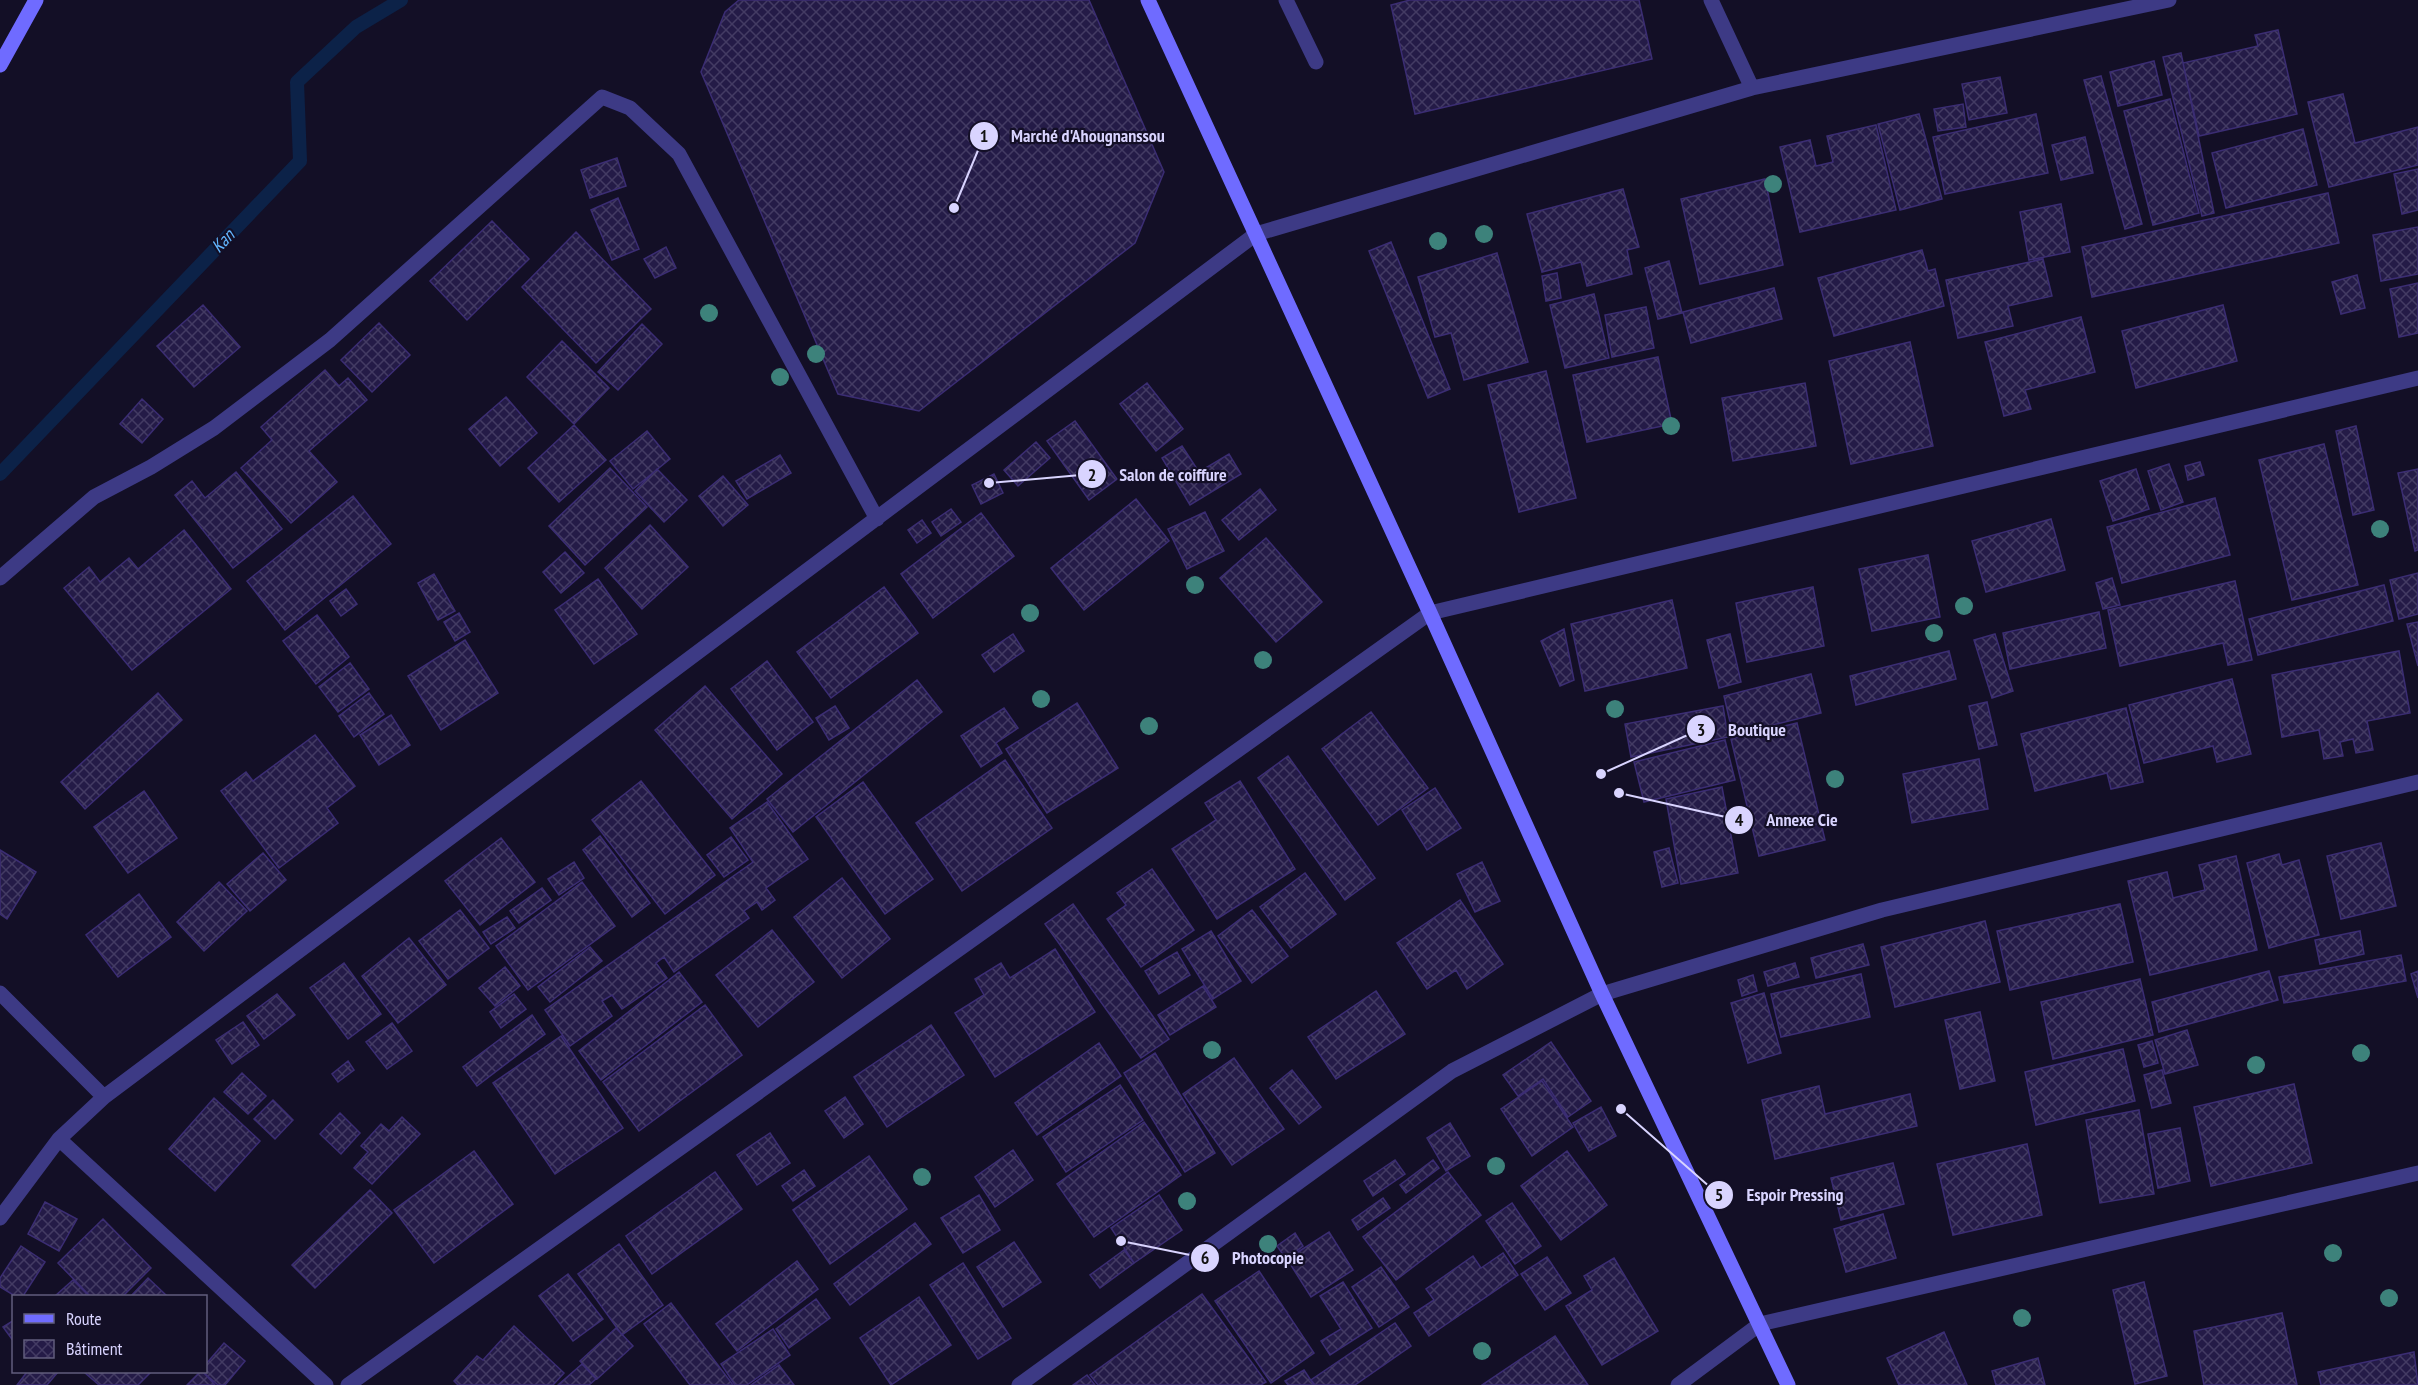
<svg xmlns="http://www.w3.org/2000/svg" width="2418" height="1385" viewBox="0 0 2418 1385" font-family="'PT Sans Narrow',sans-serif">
  <defs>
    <pattern id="building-cross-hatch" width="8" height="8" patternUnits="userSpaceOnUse" patternTransform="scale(1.5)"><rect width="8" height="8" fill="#241b47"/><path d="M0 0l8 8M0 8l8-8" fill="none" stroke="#433b63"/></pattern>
  </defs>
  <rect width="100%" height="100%" fill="#130f26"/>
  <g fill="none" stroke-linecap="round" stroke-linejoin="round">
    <path stroke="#0c2248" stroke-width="14" d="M0 474 300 161 297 82 356 27 401 0"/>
  </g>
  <path fill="url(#building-cross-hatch)" stroke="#3b2d73" stroke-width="1.5" d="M739 0H1089L1164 172 1135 243 919 411 838 394 701 72 725 12Z
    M1410 0H1639L1652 59 1415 114 1391 5Z
    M2278 30 2297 114 2199 136 2183 63 2258 46 2255 35Z
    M2181 53 2214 213 2202 216 2163 57Z
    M2154 61 2162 95 2118 106 2110 72Z
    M2101 76 2142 224 2125 229 2084 80Z
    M2000 77 2007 113 1969 120 1962 84Z
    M2343 94 2355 143 2418 127V165L2329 187 2308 102Z
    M2170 99 2199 213 2153 225 2124 111Z
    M1963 104 1966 127 1938 131 1934 109Z
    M1919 114 1942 199 1900 210 1878 124Z
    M2036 114 2048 173 1945 194 1933 137Z
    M1876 125 1896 210 1800 232 1780 147 1810 140 1816 166 1833 162 1827 136Z
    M2303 129 2317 185 2226 208 2212 153Z
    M2085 137 2093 173 2061 180 2052 145Z
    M617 158 626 186 590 198 581 170Z
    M2418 169V210L2402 214 2394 174Z
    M1765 179 1783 265 1700 284 1681 199Z
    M1623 189 1639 247 1627 250 1632 274 1587 286 1581 262 1542 272 1527 214Z
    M2328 193 2339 243 2092 297 2082 247Z
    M618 198 639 249 612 260 591 210Z
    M2061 204 2070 252 2029 260 2020 212Z
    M492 221 529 259 467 320 430 281Z
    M2418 227V274L2381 281 2373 235Z
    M576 232 651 309 596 363 522 287Z
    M1391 242 1450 389 1428 398 1369 251Z
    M666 247 676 268 655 278 644 259Z
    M1922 250 1928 271 1935 269 1944 306 1834 336 1818 278Z
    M1497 253 1528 362 1464 380 1451 333 1435 337 1418 277Z
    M2043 259 2052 296 2008 306 2013 326 1958 338 1946 280Z
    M1669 261 1682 313 1658 319 1645 268Z
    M1557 273 1561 298 1546 301 1542 276Z
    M2357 275 2365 308 2341 314 2332 282Z
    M2418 283V333L2399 337 2390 289Z
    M1774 288 1782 319 1691 343 1683 312Z
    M1594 294 1609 358 1565 368 1550 305Z
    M203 305 240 347 194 387 157 346Z
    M2223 305 2237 361 2136 388 2122 331Z
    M1646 307 1654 348 1612 357 1605 315Z
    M2081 317 2095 372 2025 390 2031 409 2004 416 1985 342Z
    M379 323 410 355 372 392 341 360Z
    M642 324 662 344 618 390 598 372Z
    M562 341 609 388 574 424 527 377Z
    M1910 342 1933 446 1851 464 1829 361Z
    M1658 357 1672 424 1587 442 1573 375Z
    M325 370 339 386 348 378 367 400 309 451 337 482 291 523 241 468 272 440 261 427Z
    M1546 371 1576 498 1519 512 1488 385Z
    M1147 383 1183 429 1156 451 1120 404Z
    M1805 383 1816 446 1733 461 1722 398Z
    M506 397 537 433 500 466 469 429Z
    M142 399 163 419 142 443 120 424Z
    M1075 421 1117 479 1089 500 1047 441Z
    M574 425 606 460 559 502 528 468Z
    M2356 426 2374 510 2353 515 2336 431Z
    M647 431 670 459 633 489 610 461Z
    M1036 442 1050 458 1018 486 1004 470Z
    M2324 444 2358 585 2292 600 2259 460Z
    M1182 446 1199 472 1229 454 1241 474 1190 505 1162 458Z
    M780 455 791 473 747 499 736 481Z
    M2200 462 2204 475 2188 480 2185 466Z
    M2169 464 2183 502 2161 510 2148 471Z
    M610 468 647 507 585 565 549 526Z
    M657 469 687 500 664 522 635 491Z
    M2136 469 2149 509 2113 521 2100 481Z
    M2418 469V550L2415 551 2398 473Z
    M236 472 282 529 233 568 175 495 192 481 205 498Z
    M994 474 1003 493 981 504 972 485Z
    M723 476 748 505 723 526 699 496Z
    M1260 489 1276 510 1239 540 1222 520Z
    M353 496 391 544 285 630 247 581Z
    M2215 498 2230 555 2122 583 2107 527Z
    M1136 499 1169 541 1084 610 1051 568Z
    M951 509 961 522 941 536 932 522Z
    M1205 512 1224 551 1187 569 1168 529Z
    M981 513 1014 556 933 618 901 574Z
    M2051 519 2065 570 1986 592 1972 541Z
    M922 520 931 533 917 543 908 530Z
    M650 525 688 567 642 609 605 568Z
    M184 530 231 589 132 670 64 588 89 567 100 582 129 558 138 569Z
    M1266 538 1322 602 1276 642 1220 578Z
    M565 552 584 573 561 593 543 572Z
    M1928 555 1940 617 1872 631 1859 569Z
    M2418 573V614L2399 619 2390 580Z
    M434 574 455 611 438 620 418 583Z
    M2112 578 2120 605 2103 609 2096 583Z
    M598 579 637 634 594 664 555 610Z
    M2235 581 2252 660 2228 665 2223 643 2120 666 2108 610Z
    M2384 585 2393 621 2258 655 2249 619Z
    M884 587 918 633 831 698 797 652Z
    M1813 587 1824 646 1747 662 1736 603Z
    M346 589 357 604 341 616 330 601Z
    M1672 600 1687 668 1585 691 1571 624Z
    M2099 612 2106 648 2010 669 2003 633Z
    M459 613 470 632 455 641 444 622Z
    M317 615 349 657 316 684 283 641Z
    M2418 622V666L2407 624Z
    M1564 629 1574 680 1560 686 1541 641Z
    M1013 634 1024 651 994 672 982 655Z
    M1730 634 1741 682 1719 688 1707 640Z
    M1995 634 2013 691 1992 698 1974 640Z
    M465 640 498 693 441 730 408 676Z
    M1949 651 1956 679 1856 705 1850 676Z
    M2399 651 2410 713 2367 721 2373 750 2356 753 2353 739 2340 742 2343 756 2324 759 2319 730 2282 737 2272 675Z
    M767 661 813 722 777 750 731 689Z
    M350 663 369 689 338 712 319 687Z
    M1811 674 1821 713 1733 735 1724 696Z
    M2232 679 2251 754 2217 762 2213 746 2144 763 2129 705Z
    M917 680 942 712 793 832 767 799Z
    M705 686 782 774 732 819 655 730Z
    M158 693 182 720 85 809 61 782Z
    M369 693 384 714 354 737 339 716Z
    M1987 702 1997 745 1979 749 1969 706Z
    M1077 703 1118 768 1047 813 1006 749Z
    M835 706 849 728 829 740 816 718Z
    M1723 706 1728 737 1631 757 1625 724Z
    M1004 708 1018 728 996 743 1002 753 981 767 961 736Z
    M2126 708 2143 782 2111 789 2107 773 2035 791 2021 734Z
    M1371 712 1428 788 1378 825 1322 749Z
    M391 715 410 745 379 765 360 735Z
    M1797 723 1825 840 1759 856 1731 739Z
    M315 735 355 786 327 808 338 823 279 868 221 791 246 772 253 781Z
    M1725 740 1735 780 1644 802 1634 762Z
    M1288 756 1375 878 1345 900 1258 778Z
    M1979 759 1988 809 1912 823 1903 774Z
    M1005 760 1052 828 962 891 916 823Z
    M641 781 715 875 665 914 592 820Z
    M1240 781 1295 869 1217 919 1172 849 1216 820 1205 803Z
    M863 782 933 879 885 914 816 817Z
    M1722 787 1738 873 1681 884 1666 799Z
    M1435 788 1461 828 1427 850 1402 810Z
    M144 791 177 838 128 873 94 827Z
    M767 802 808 859 766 888 775 900 762 910 757 902 744 911 749 918 674 972 664 957 656 963 667 978 622 1009 612 995 602 1001 612 1016 570 1046 545 1010 753 862 730 828Z
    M600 836 650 903 632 917 583 850Z
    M731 837 748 860 724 877 707 855Z
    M501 838 535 882 480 925 445 881Z
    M2381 843 2396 906 2341 919 2327 856Z
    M1669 848 1678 883 1662 887 1654 852Z
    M0 850 36 872 7 919 0 914Z
    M263 853 286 880 250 911 227 884Z
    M2279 854 2282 865 2299 860 2319 935 2269 948 2247 863Z
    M2236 856 2257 950 2150 975 2128 881 2167 872 2173 898 2205 890 2199 865Z
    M574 862 584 878 559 895 548 879Z
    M1482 862 1500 901 1475 912 1457 874Z
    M1152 869 1194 930 1141 967 1107 919 1126 905 1117 893Z
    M1305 873 1336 914 1291 948 1260 907Z
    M842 878 890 939 842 978 794 917Z
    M219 882 247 911 204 951 177 922Z
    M582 882 615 926 528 990 496 946Z
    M542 888 551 900 519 923 510 911Z
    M139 894 171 937 118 977 86 935Z
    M1460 900 1503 964 1467 989 1456 970 1427 989 1397 943Z
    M1073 904 1169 1039 1141 1058 1045 924Z
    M2120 904 2133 962 2010 990 1997 931Z
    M460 910 489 948 448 979 419 941Z
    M1252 910 1288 956 1252 983 1218 936Z
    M507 917 515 928 491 944 483 932Z
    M1985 921 2000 982 1895 1007 1881 947Z
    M772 930 814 982 758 1027 716 975Z
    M1211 931 1241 981 1213 999 1182 949Z
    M2360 931 2364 954 2320 964 2315 940Z
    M409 938 446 985 398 1023 362 976Z
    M1863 944 1869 965 1816 978 1811 958Z
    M590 947 602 961 550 1002 538 987Z
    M1055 949 1095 1012 995 1077 955 1013 984 995 975 979 1001 963 1010 978Z
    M1177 952 1190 975 1159 994 1145 971Z
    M2401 955 2406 981 2284 1003 2279 977Z
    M344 963 381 1014 348 1039 310 988Z
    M1795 963 1799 977 1768 986 1764 972Z
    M505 967 520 986 495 1006 479 988Z
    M2269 971 2278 1000 2159 1032 2152 1002Z
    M2418 971V998L2411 974Z
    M679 972 702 1002 601 1080 579 1051Z
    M1861 974 1870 1017 1781 1037 1771 994Z
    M1753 975 1757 991 1742 996 1738 980Z
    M2140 979 2153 1035 2053 1059 2041 1002Z
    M1203 986 1216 1007 1170 1035 1158 1015Z
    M1376 991 1405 1034 1336 1079 1308 1037Z
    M1764 993 1781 1053 1748 1063 1731 1003Z
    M277 994 295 1015 264 1039 247 1016Z
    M514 994 526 1009 501 1028 490 1012Z
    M705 1005 742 1055 639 1131 603 1082Z
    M1980 1012 1995 1081 1960 1089 1945 1020Z
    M532 1015 545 1034 477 1086 463 1067Z
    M243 1022 259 1045 232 1064 216 1040Z
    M392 1023 412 1051 387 1069 366 1042Z
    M931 1025 964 1075 887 1127 854 1077Z
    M2187 1030 2198 1065 2165 1074 2155 1040Z
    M561 1036 623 1128 555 1174 493 1083Z
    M2152 1041 2158 1063 2144 1067 2138 1045Z
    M1551 1042 1591 1101 1568 1117 1543 1079 1518 1096 1503 1075Z
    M1099 1043 1121 1076 1037 1135 1015 1103Z
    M2123 1049 2135 1101 2036 1125 2025 1072Z
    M1155 1053 1215 1153 1185 1172 1124 1073Z
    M1234 1058 1284 1129 1232 1165 1183 1094Z
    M348 1061 354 1070 338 1082 332 1074Z
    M1292 1070 1321 1107 1299 1124 1270 1088Z
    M2162 1070 2171 1103 2152 1108 2144 1075Z
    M242 1073 266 1096 248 1114 224 1092Z
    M1542 1081 1573 1127 1532 1156 1501 1109Z
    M2294 1084 2312 1163 2211 1186 2194 1107Z
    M1120 1085 1143 1120 1066 1172 1043 1137Z
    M1819 1086 1825 1114 1910 1094 1917 1126 1775 1159 1762 1100Z
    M845 1097 863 1124 844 1138 825 1111Z
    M214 1098 260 1141 215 1191 169 1149Z
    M273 1100 293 1120 275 1139 254 1119Z
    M1601 1107 1616 1136 1589 1151 1573 1123Z
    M2139 1110 2154 1194 2100 1203 2086 1120Z
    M340 1113 360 1133 341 1154 320 1134Z
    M402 1117 420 1134 372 1184 354 1168 368 1152 361 1146 381 1124 389 1131Z
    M1144 1122 1181 1175 1094 1237 1057 1184Z
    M1450 1123 1470 1156 1446 1171 1427 1138Z
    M2180 1128 2190 1181 2158 1188 2148 1134Z
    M770 1133 790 1163 757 1185 737 1155Z
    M2027 1144 2042 1215 1953 1235 1937 1164Z
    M1013 1150 1033 1180 995 1207 975 1177Z
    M474 1151 513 1204 434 1263 394 1210Z
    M1567 1151 1607 1205 1561 1240 1521 1186Z
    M869 1156 907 1209 830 1264 793 1210Z
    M1395 1160 1405 1174 1373 1196 1364 1181Z
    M1433 1160 1439 1168 1406 1193 1400 1185Z
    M1893 1163 1904 1204 1841 1220 1831 1178Z
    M804 1170 815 1186 793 1201 782 1186Z
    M715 1172 742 1209 652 1274 626 1236Z
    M1448 1172 1481 1215 1396 1280 1363 1237Z
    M370 1190 392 1213 315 1288 292 1265Z
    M979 1195 1000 1230 963 1253 941 1218Z
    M1159 1195 1182 1230 1134 1263 1111 1228Z
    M1383 1198 1390 1208 1358 1230 1352 1220Z
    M45 1202 77 1219 59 1251 28 1234Z
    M1512 1203 1541 1246 1515 1264 1486 1221Z
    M1883 1214 1896 1258 1846 1272 1834 1229Z
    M103 1219 151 1268 123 1296H90L58 1263Z
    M915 1223 931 1244 850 1305 834 1284Z
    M1329 1232 1353 1270 1311 1297 1287 1259Z
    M1295 1233 1303 1246 1286 1259 1277 1246Z
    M1014 1242 1041 1282 1003 1307 977 1267Z
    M619 1244 663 1305 622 1335 578 1274Z
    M21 1246 45 1262 23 1296H15L0 1287V1278Z
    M1124 1250 1134 1263 1100 1288 1090 1275Z
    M1503 1253 1518 1275 1429 1336 1414 1313 1434 1300 1426 1289 1473 1256 1481 1268Z
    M1547 1257 1571 1293 1545 1310 1521 1274Z
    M1614 1258 1658 1331 1602 1365 1566 1306 1592 1290 1584 1276Z
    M797 1261 818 1289 737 1351 716 1324Z
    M963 1263 1011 1338 978 1359 930 1285Z
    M1381 1267 1409 1307 1379 1327 1352 1287Z
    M1259 1271 1314 1353 1271 1383 1215 1301Z
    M568 1274 603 1319 573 1341 539 1296Z
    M148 1278 167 1296H131Z
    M73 1280 89 1296H55Z
    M1343 1282 1372 1328 1330 1355 1321 1341 1341 1329 1320 1296Z
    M2144 1282 2167 1376 2135 1384 2113 1290Z
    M1202 1294 1266 1382 1261 1385H1098L1090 1375Z
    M919 1297 951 1345 891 1385 860 1338Z
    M816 1299 830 1318 789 1348 776 1329Z
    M671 1303 733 1385H690L644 1324Z
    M2282 1313 2297 1385H2204L2194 1331Z
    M14 1320V1342L3 1327Z
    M1395 1323 1411 1346 1355 1385H1315L1311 1380Z
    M514 1326 564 1373 553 1385H458L454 1381 477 1356 483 1360Z
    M616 1328 633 1346 597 1379 580 1361Z
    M773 1329 790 1355 747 1385H735L721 1364Z
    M1944 1332 1967 1385H1899L1887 1358Z
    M1555 1336 1588 1385H1482Z
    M224 1343 245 1361 225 1385H218L203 1372H206V1364Z
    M2414 1352 2418 1385H2321L2318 1372Z
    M2038 1358 2045 1385H1996L1992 1371Z
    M582 1364 596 1379 589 1385H558Z
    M779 1365 794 1385H751Z
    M1304 1370 1314 1385H1288L1285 1381Z
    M27 1372H58L47 1385H17Z
    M84 1372H151L138 1385H99Z
    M200 1372H203L215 1385H187Z
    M1087 1375 1095 1385H1073Z"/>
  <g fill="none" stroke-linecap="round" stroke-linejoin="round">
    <path stroke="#3d3a85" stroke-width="15" d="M1286 0 1316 62"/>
    <path stroke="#3d3a85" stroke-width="15" d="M1711 0 1752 88
      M0 578 94 497 151 467 214 428 330 340 602 97 630 108 679 154 877 519
      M0 993 104 1097
      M59 1139 326 1385
      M0 1218 59 1139 104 1097 1256 234 1752 88 2169 0
      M348 1385 1430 613 2418 378
      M1019 1385 1452 1071 1602 994 1882 910 2418 782
      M1678 1385 1760 1324 2418 1173"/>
    <path stroke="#6f6bff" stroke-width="15" d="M1148 0 1430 613 1602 994 1788 1385
      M0 65 36 0"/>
  </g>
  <g fill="#3d827b">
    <circle cx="1773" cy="184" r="9"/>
    <circle cx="1484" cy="234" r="9"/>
    <circle cx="1438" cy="241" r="9"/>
    <circle cx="709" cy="313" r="9"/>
    <circle cx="816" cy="354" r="9"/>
    <circle cx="780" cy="377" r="9"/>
    <circle cx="1671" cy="426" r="9"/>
    <circle cx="2380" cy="529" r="9"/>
    <circle cx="1195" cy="585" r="9"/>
    <circle cx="1964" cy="606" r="9"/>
    <circle cx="1030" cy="613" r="9"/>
    <circle cx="1934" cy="633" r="9"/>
    <circle cx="1263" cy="660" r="9"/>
    <circle cx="1041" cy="699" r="9"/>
    <circle cx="1615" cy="709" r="9"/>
    <circle cx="1149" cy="726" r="9"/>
    <circle cx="1835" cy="779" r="9"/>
    <circle cx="1212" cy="1050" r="9"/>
    <circle cx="2361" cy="1053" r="9"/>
    <circle cx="2256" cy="1065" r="9"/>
    <circle cx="1496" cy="1166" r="9"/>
    <circle cx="922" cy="1177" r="9"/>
    <circle cx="1187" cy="1201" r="9"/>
    <circle cx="1268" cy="1244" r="9"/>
    <circle cx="2333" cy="1253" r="9"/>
    <circle cx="2389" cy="1298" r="9"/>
    <circle cx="2022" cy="1318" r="9"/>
    <circle cx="1482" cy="1351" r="9"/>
  </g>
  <g text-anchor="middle" stroke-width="4.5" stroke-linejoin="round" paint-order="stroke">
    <g font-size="18" font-style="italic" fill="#62b6ff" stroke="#130f26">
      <text transform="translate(223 241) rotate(-46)" y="6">Kan</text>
    </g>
  </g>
  <path fill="none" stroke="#d9d4ff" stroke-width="2" d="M954 208L984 136M989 483L1092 474M1601 774L1701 729M1619 793L1739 820M1621 1109L1719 1195M1121 1241L1205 1258"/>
  <g fill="#d9d4ff" stroke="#130f26" stroke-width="2">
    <circle cx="954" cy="208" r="6"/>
    <circle cx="989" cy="483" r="6"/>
    <circle cx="1601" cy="774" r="6"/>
    <circle cx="1619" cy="793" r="6"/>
    <circle cx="1621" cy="1109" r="6"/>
    <circle cx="1121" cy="1241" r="6"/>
    <circle cx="984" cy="136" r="15"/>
    <circle cx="1092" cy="474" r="15"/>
    <circle cx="1701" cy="729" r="15"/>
    <circle cx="1739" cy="820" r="15"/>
    <circle cx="1719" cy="1195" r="15"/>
    <circle cx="1205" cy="1258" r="15"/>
  </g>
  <g font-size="18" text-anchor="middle" font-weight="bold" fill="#111">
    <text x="984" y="142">1</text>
    <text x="1092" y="481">2</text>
    <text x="1701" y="736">3</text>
    <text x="1739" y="826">4</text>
    <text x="1719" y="1201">5</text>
    <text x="1205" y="1264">6</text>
  </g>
  <g font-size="18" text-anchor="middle" font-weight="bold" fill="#d9d4ff" stroke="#130f26" stroke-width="4.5" stroke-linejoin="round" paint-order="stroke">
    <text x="1088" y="142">Marché d'Ahougnanssou</text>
    <text x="1173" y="481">Salon de coiffure</text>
    <text x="1757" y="736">Boutique</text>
    <text x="1802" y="826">Annexe Cie</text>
    <text x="1795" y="1201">Espoir Pressing</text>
    <text x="1268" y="1264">Photocopie</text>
  </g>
  <rect x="12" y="1295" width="195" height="78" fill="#130f26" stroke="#625e7d" stroke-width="1.5"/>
  <rect x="24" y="1314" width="30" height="9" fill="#6f6bff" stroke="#625e7d" stroke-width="1.5"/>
  <text x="66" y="1325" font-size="18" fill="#d9d4ff">Route</text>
  <rect x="24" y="1340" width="30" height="18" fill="url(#building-cross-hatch)" stroke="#625e7d" stroke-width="1.5"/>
  <text x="66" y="1355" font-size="18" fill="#d9d4ff">Bâtiment</text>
</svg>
